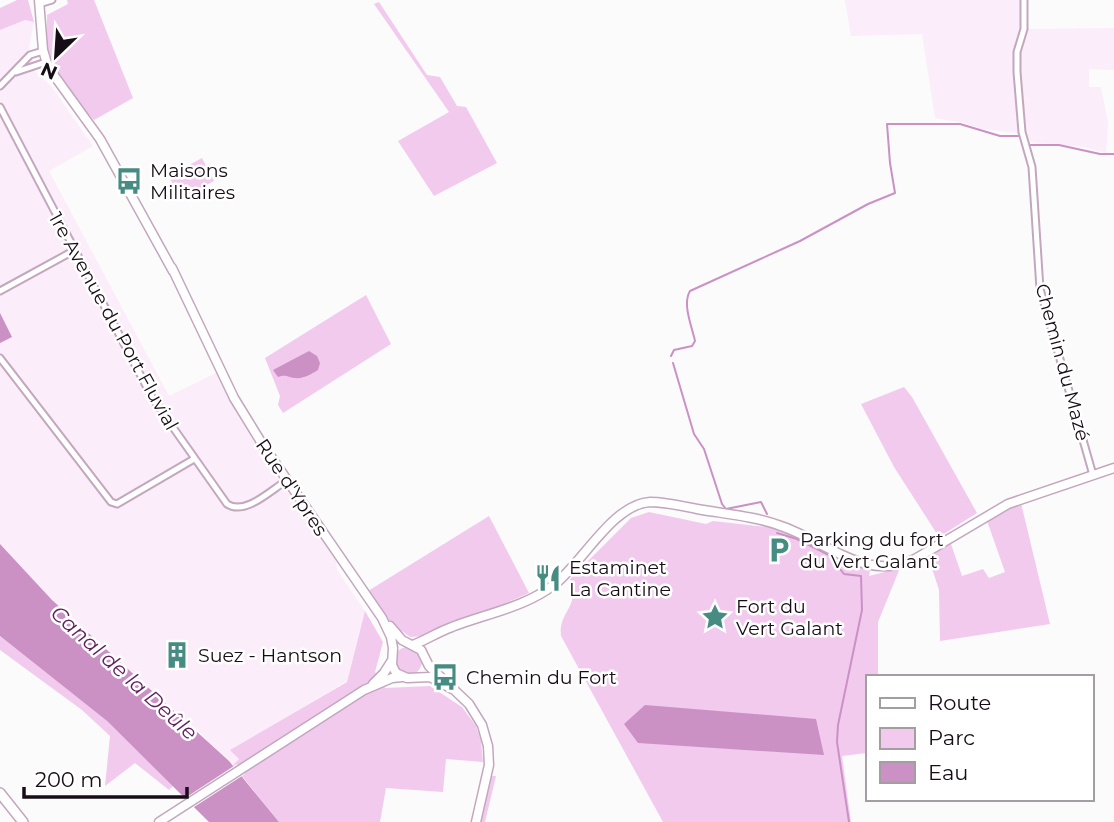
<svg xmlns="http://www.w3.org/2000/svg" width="1114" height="822" viewBox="0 0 1114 822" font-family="Montserrat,sans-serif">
  <rect width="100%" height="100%" fill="#fbfbfb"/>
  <path fill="#fbedf9" d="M845 0H1020L1029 29 1114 28V70L1089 69V87H1101L1108 122 1106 153 1084 147 1030 142 1026 129 1018 133 981 129 965 123 935 118 922 34 851 36Z
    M25 20 34 22 29 47 36 72 51 86 93 146 49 171 169 396 218 372 335 555 337 570 365 611 347 681 231 750 239 759 233 765 199 732 122 665 52 600 0 544V30Z"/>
  <path fill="#f2caee" d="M17 0H28L34 22 25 20 0 30V8Z
    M67 0H94L133 98 94 120C76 100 52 77 47 49 46 39 47 26 47 15L68 4Z
    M379 2 427 75 440 77 457 106 466 107 497 163 434 196 398 141 449 112 374 4Z
    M202 158 214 181 180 199 169 176Z
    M366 295 391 344 283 413 278 405 280 396 265 358Z
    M904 387 912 397 977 513 939 537 894 467 861 404Z
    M1021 503 1050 624 940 641 939 590 928 556 950 541 962 576 983 569 989 578 1005 572 986 518Z
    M649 512 706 524 713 521 783 529 870 570 869 576 900 568 878 622V677H867V753L842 756 851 822H663L561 636C558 611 581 607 570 579L631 518Z
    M489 516 529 593 487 611 454 621 426 636 410 637 402 631 398 632 368 591Z
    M365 611 383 642 375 672 385 688 430 686 462 707 476 726 481 741 483 762 446 759 443 792 386 788 380 822H279L233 765 239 759 230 750 347 682Z
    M0 636 107 721 173 786 169 790 135 763 105 786 110 736 82 710 0 650Z
    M394 661a14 14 0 1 1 28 0a14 14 0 1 1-28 0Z
    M483 776H496L485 822H471Z"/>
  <path fill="#cb91c5" d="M0 313 12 337 0 343Z
    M309 351 317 356 320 363 318 370C311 374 304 379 295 378 287 377 286 374 278 377L273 370Z
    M0 544 52 600 229 761 279 822H209L107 721 0 636Z
    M645 705 816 719 824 755 638 743 624 724Z"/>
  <path fill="#fbfbfb" d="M237 764 245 774 191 809 182 800Z"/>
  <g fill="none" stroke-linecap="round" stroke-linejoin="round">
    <path stroke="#cb91c5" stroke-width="2" d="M1027 141 1029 145H1059L1100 154H1114
      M671 356 674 350 692 346 695 341C692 327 682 304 690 291L800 241 868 204 895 193 890 163 887 124H960L1000 136H1019
      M673 363 694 434 704 449 722 504 726 509 761 502 767 514
      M777 533 797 539 829 555 844 574 861 576 862 610 838 725 837 742 849 822"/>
    <defs>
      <path id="minor" d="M1024 0V29L1017 52V72L1022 132 1032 167 1040 289 1093 475
        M39 4 52 0
        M16 72 46 62
        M0 86 30 55 43 51
        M0 107 153 399 227 504C245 516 271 490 286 481
        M0 291 75 250
        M0 358 111 502 117 504 194 459"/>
      <path id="secondary" d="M39 0 43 50 48 67 100 139 173 271
        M172 268 234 398 261 442 382 618 391 637 393 648 392 665 396 673 407 678 430 677 452 689
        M390 626 402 640 421 650 429 666 469 704 482 725 488 746 489 765 476 822
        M413 645C426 640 438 632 452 627 485 614 526 607 555 584 583 562 613 504 650 502 665 502 682 506 697 509 725 514 754 516 781 526 826 541 866 583 915 559L1008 504 1114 468
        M373 684 384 673 391 662
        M159 822 364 690 392 678 402 677"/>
      <path id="primary" d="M0 793 23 822"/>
    </defs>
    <use href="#minor" stroke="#c3a7bf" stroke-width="9"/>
    <use href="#secondary" stroke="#c3a7bf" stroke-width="11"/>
    <use href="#primary" stroke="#c3a7bf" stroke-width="12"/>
    <use href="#minor" stroke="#fff" stroke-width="5"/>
    <use href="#secondary" stroke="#fff" stroke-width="8"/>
    <use href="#primary" stroke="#fff" stroke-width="9"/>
  </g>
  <defs>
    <symbol id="bus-bare" viewBox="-9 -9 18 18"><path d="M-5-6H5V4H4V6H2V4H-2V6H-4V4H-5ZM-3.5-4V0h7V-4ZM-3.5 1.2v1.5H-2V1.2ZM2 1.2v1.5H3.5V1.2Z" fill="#478c82" stroke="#fff" stroke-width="2.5" paint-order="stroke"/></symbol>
    <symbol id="parking-bare" viewBox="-9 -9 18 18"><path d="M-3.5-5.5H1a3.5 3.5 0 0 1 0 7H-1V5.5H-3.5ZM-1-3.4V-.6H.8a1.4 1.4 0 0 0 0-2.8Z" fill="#478c82" stroke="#fff" stroke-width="2.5" paint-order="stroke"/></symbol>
    <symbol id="restaurant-bare" viewBox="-9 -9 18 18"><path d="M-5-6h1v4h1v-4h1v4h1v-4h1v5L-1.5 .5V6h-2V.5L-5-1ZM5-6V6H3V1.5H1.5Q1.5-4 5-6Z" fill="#478c82" stroke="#fff" stroke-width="2.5" paint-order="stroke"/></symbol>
    <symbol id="sight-bare" viewBox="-9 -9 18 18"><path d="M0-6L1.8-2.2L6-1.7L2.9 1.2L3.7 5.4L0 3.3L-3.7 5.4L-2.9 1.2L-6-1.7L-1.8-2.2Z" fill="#478c82" stroke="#fff" stroke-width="2.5" paint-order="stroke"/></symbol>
    <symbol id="building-bare" viewBox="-9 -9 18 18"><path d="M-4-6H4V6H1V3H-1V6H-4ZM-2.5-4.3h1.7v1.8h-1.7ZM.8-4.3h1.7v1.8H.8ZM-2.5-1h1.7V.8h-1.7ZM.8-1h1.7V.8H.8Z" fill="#478c82" stroke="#fff" stroke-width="2.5" paint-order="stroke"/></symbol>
  </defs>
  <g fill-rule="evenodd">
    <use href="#bus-bare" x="110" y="162" width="38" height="38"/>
    <use href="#parking-bare" x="760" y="531" width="38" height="38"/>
    <use href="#restaurant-bare" x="529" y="559" width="38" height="38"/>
    <use href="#sight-bare" x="696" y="598" width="38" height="38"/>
    <use href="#building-bare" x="158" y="636" width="38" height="38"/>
    <use href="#bus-bare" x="426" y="658" width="38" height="38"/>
  </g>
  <g text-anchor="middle" stroke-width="5" stroke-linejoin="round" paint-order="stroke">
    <g font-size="19" fill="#170d16" stroke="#fff" text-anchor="start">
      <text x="150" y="177">Maisons<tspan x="150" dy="22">Militaires</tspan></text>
      <text x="800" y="546">Parking du fort<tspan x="800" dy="22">du Vert Galant</tspan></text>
      <text x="569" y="574">Estaminet<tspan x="569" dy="22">La Cantine</tspan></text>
      <text x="736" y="613">Fort du<tspan x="736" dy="22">Vert Galant</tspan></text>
      <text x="198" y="662">Suez - Hantson</text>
      <text x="466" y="684">Chemin du Fort</text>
    </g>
    <g font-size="19" fill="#170d16" stroke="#fff">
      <text transform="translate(114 321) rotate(61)" y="7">1re Avenue du Port Fluvial</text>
      <text transform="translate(1063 362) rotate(75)" y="7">Chemin du Mazé</text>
      <text transform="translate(292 487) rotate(56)" y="7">Rue d'Ypres</text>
    </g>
    <g font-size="21" font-style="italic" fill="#601c5d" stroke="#fff">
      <text transform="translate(124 673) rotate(42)" y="7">Canal de la Deûle</text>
    </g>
  </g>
  <rect x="866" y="675" width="228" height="126" fill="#ffffff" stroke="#a29ea2" stroke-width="2"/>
  <rect x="880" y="698" width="35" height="10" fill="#ffffff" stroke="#a29ea2" stroke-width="2"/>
  <text x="928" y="710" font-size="21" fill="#170d16">Route</text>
  <rect x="880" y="728" width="35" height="21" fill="#f2caee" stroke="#a29ea2" stroke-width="2"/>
  <text x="928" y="745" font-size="21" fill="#170d16">Parc</text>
  <rect x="880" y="762" width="35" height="21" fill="#cb91c5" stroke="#a29ea2" stroke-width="2"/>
  <text x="928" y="780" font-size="21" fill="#170d16">Eau</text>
  <g transform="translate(56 56) rotate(205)" stroke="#ffffff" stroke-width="5" paint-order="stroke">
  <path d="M0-5L12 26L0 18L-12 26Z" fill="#170d16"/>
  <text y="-10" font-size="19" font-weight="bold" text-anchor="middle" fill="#170d16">N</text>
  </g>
  <path d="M24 787v10h163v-10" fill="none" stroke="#170d16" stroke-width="3.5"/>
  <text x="35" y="787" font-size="21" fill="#170d16" stroke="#ffffff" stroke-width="5" paint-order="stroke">200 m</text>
</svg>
